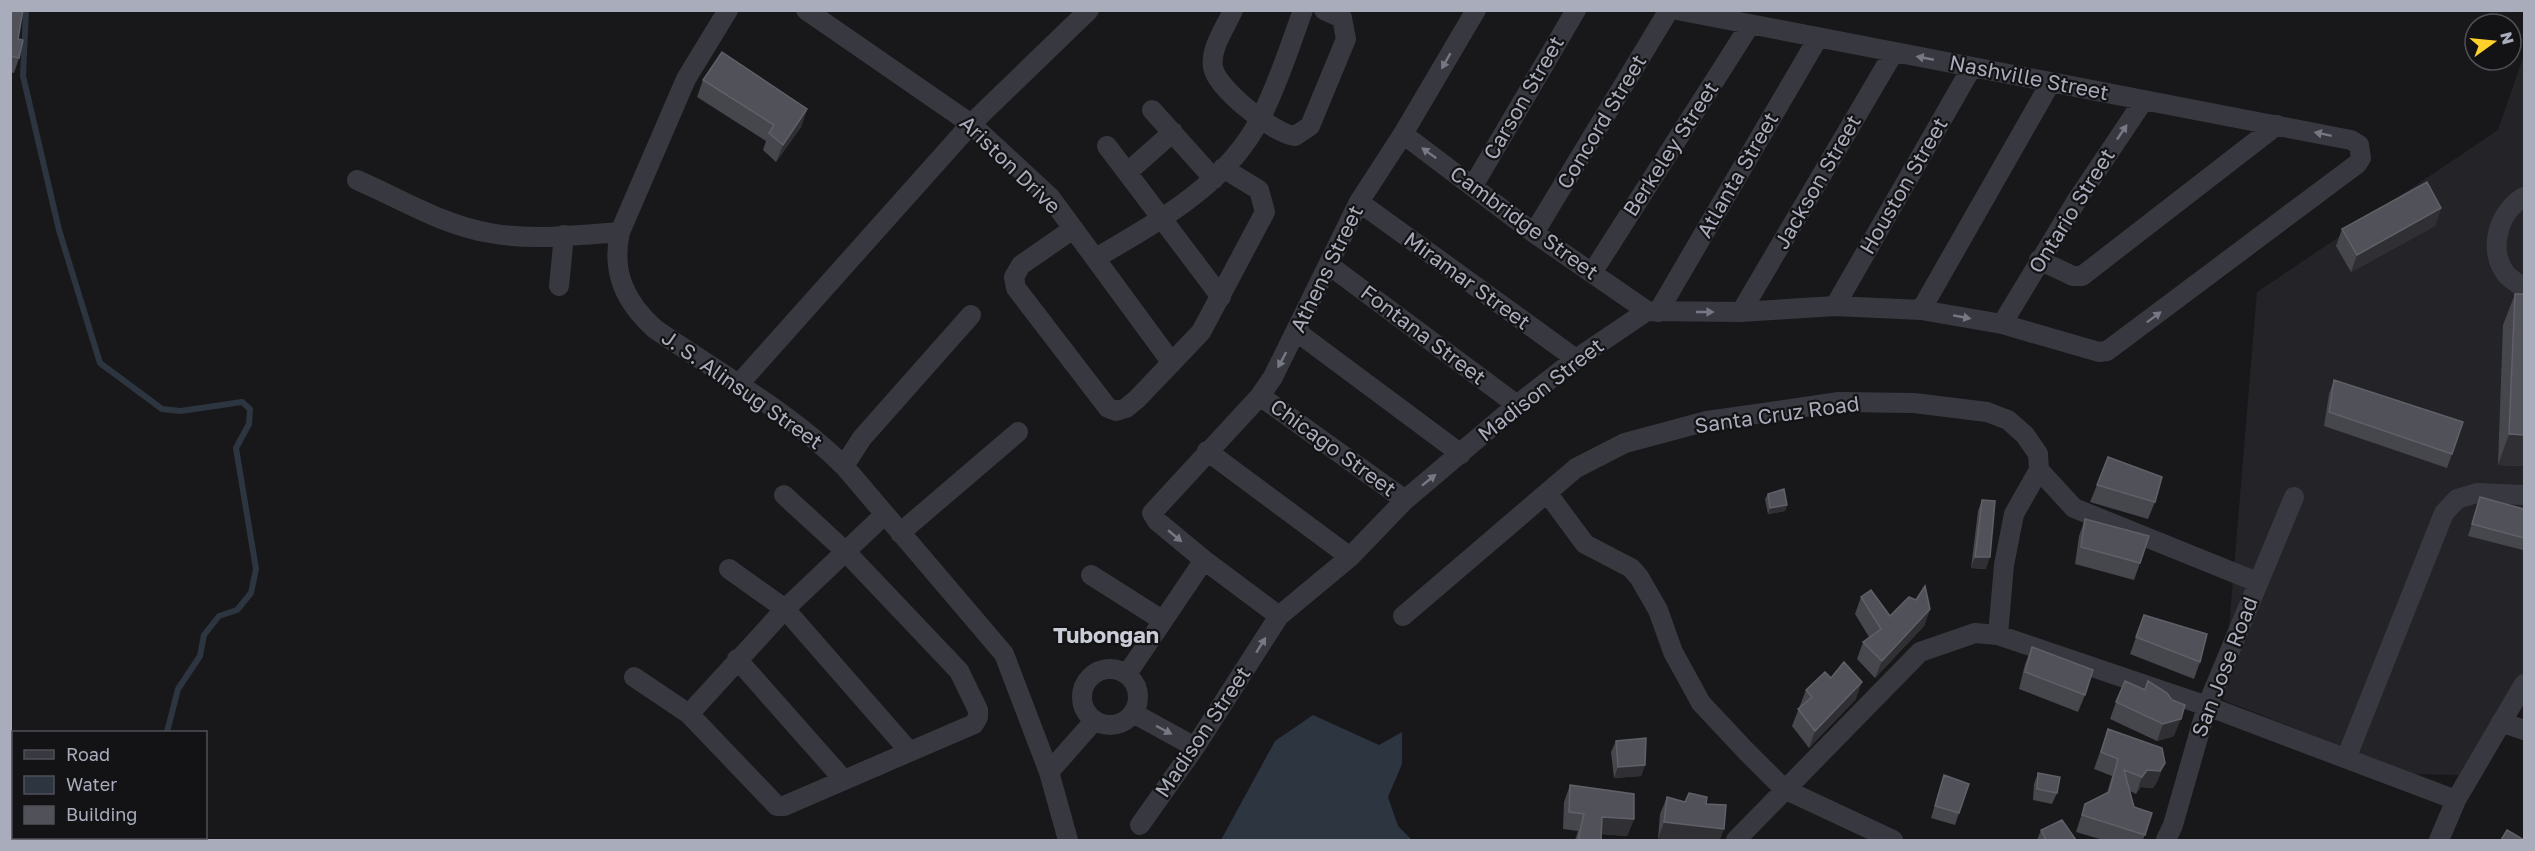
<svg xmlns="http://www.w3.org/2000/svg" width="2535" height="851" viewBox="0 0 2535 851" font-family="'Golos Text',sans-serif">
  <rect width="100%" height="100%" fill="#18181a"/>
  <path fill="#242327" d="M2524 55V671L2461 775 2412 774 2223 700 2257 292 2498 130Z"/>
  <path fill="#2c3540" d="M1313 715 1379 745 1402 732V764L1388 797 1398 826 1412 840H1221L1275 741Z"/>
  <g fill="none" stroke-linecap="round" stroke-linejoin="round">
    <path stroke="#2c3540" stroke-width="6" d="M26 10 23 76 59 230 100 363 162 409 181 411 242 402 250 409 249 424 236 448 256 569 251 593 237 610 219 616 204 635 200 656 178 689 167 732
      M161 838V840"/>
    <path stroke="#383840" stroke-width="20" d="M728 10 686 79 620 232C611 272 625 302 655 329 719 373 788 411 844 466L1004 654 1049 772 1068 840
      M806 10 971 124 1050 197 1172 363
      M1233 10C1226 27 1210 48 1213 67 1216 88 1274 134 1295 136L1310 126 1346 39 1342 18 1324 10
      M1152 110 1214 179
      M1403 134 1534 233 1647 311
      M1107 146 1221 297
      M1129 171 1173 132
      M357 180C401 199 442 225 490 233 532 241 577 235 620 232
      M1473 186 1576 10
      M2524 197C2499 211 2487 249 2506 274 2510 279 2519 284 2524 288
      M1359 202 1576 359
      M1073 229 1021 265 1014 277 1016 288 1108 408 1116 411 1126 408 1137 399 1201 332 1265 212 1259 190 1223 168
      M1534 233 1669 10
      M1096 258C1157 222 1228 184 1261 117 1278 84 1290 46 1303 10
      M2039 260 2073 276H2082L2277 125
      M1329 265 1517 405
      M1592 273 1750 25
      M559 286 564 235
      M1835 306 1972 67
      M1921 310 2051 82
      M1658 312 1818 38
      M1741 312 1894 52
      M2002 324 2077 200 2144 100
      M1297 332 1461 454
      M738 385 971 124 1089 10
      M1260 396 1405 500
      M1207 451 1350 557
      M844 466 862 438 971 315
      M1548 494 1585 544 1631 568 1639 577 1658 610 1673 652 1701 703 1746 751 1784 789 1893 840
      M900 533 1018 432
      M729 569 785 609 909 751
      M1091 575 1162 620
      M1279 616 1204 560 1157 521 1152 513 1260 396 1273 377 1359 202 1403 134 1476 10
      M1403 616 1576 468 1625 443 1707 421 1839 402 1914 403 1987 412 2008 420 2025 435 2038 454 2039 470 2074 508 2257 582
      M1998 635 2004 565 2014 514 2039 470
      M737 659 843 779
      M1082 697a28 28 0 1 1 56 0a28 28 0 1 1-56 0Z
      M1127 674 1204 560
      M634 677 689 714 777 806H784L974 724 978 717V710L959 671 846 552 784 495
      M1133 713 1195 747
      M689 714 785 609 884 515
      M2501 722 2524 730
      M2347 756 2444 513 2457 499 2477 493 2524 495
      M1049 772 1094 721
      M1140 825 1195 747 1279 616 1350 557 1405 500 1517 405 1576 359 1647 311 1741 312 1835 306 1921 310 2002 324 2099 352 2107 351 2357 164 2361 158 2359 145 2351 140 1677 10
      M1736 840 1920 652 1975 633 1998 635 2207 706 2456 800 2524 684
      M2166 840 2173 825 2207 706 2294 497
      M2439 840 2456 800"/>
  </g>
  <path fill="#46474d" d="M10 10 18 39 19 58 14 73 10 72Z
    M703 80 807 109 801 127 776 162 763 150 766 141 697 97Z
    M2441 208 2435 226 2351 272 2336 246 2342 229Z
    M2515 294 2524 466 2498 465 2503 325Z
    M2334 380 2452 454 2447 468 2324 426 2329 394Z
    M2097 485 2155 502 2148 519 2090 502Z
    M1768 494 1787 505 1785 511 1768 514 1765 499Z
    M2480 497 2524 509V545L2523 550 2468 536Z
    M1982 500 1986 569 1971 568 1978 511Z
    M2085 519 2140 563 2134 580 2075 564 2079 536Z
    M1861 597 1890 616 1930 609 1924 626 1875 678 1857 659 1863 642 1869 637 1855 614Z
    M2144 615 2200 662 2194 679 2130 654Z
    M2032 647 2085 695 2078 712 2019 689 2025 664Z
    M1831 678 1856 699 1809 748 1792 726 1806 690Z
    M2148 681 2174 736 2157 741 2110 719 2116 702 2145 690Z
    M2108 729 2158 780 2153 788 2141 787 2136 794 2130 791 2134 807 2152 813 2143 840H2103L2076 832 2085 804 2107 793 2112 776 2094 769Z
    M1616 741 1645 765 1641 776 1614 778 1611 752Z
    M2038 773 2057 793 2052 804 2033 800 2034 784Z
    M1944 775 1959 813 1955 825 1931 818Z
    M1570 785 1634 819 1627 836 1602 834 1601 840H1575L1578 831 1563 829 1564 802Z
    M1667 797 1685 802 1707 797 1658 839 1660 814Z
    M2041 830 2076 840H2037Z"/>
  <path fill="#2f2f34" d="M807 109 801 127 776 162 783 145Z
    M2441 208 2435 226 2351 272 2357 255Z
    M2509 434 2524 435V466L2498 465Z
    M1787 505 1785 511 1768 514 1770 508Z
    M1975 557H1990L1986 569 1971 568Z
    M1930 609 1924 626 1875 678 1882 661Z
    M1862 682 1856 699 1809 748 1815 731Z
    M2181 719 2174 736 2157 741 2163 724Z
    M2165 763 2158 780 2153 788 2141 787 2136 794 2142 777 2147 770Z
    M1645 765 1641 776 1614 778 1618 767Z
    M1602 817 1634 819 1627 836 1596 834Z
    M1664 822 1724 829 1720 840H1670L1658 839Z"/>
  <path fill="#515259" stroke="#5f6068" stroke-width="1.5" d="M10 10H23L18 39 23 40 19 58 10 56Z
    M722 52 807 109 783 145 769 133 774 125 703 80Z
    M2427 182 2441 208 2357 255 2342 229Z
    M2515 294H2524V435L2509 434Z
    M2334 380 2463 422 2452 454 2329 412Z
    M2108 457 2162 477 2155 502 2097 485Z
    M1784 489 1787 505 1770 508 1768 494Z
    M2480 497 2524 509V538L2472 524Z
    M1982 500 1995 501 1990 557H1975Z
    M2085 519 2149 536 2140 563 2081 547Z
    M1925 586 1930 609 1882 661 1863 642 1881 629 1861 597 1871 590 1890 616 1909 597 1916 600Z
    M2144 615 2207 634 2200 662 2136 637Z
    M2032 647 2093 670 2085 695 2025 672Z
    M1844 662 1862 682 1815 731 1798 709 1812 697 1806 690 1825 672 1831 678Z
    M2125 681 2145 690 2148 681 2167 693 2172 700 2185 705 2181 719 2163 724 2116 702Z
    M2108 729 2162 748 2165 763 2160 771 2147 770 2142 777 2124 770 2134 807 2152 813 2145 835 2082 815 2085 804 2109 792 2118 759 2101 752Z
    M1646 738 1645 765 1618 767 1616 741Z
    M2038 773 2060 777 2057 793 2037 789Z
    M1944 775 1969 784 1959 813 1935 806Z
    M1570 785 1634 794V819L1602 817 1601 840H1579V835L1584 814 1569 812Z
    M1689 793 1707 797 1706 804 1726 805 1724 829 1664 822 1667 797 1685 802Z
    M2062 820 2076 840H2046L2041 830Z
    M2507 830 2524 840H2501Z"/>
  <defs><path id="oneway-solid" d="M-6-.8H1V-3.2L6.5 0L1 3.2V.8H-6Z" transform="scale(1.5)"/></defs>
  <g fill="#767884">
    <use href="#oneway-solid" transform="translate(1925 58) rotate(-169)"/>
    <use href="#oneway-solid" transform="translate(1446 61) rotate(120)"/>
    <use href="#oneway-solid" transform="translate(2122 132) rotate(-56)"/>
    <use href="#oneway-solid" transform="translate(2323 134) rotate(-168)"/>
    <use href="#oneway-solid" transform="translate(1429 153) rotate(-144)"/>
    <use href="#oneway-solid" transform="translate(1705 312)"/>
    <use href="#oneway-solid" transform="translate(1962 317) rotate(10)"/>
    <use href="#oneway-solid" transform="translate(2154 317) rotate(-37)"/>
    <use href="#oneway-solid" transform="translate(1282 360) rotate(118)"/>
    <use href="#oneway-solid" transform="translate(1429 480) rotate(-39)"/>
    <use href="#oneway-solid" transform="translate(1175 536) rotate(40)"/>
    <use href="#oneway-solid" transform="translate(1261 645) rotate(-58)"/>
    <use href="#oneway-solid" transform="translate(1164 730) rotate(28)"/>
  </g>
  <g text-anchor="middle" stroke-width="4.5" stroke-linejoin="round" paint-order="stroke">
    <g font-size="21" fill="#a9acbb" stroke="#131315">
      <text transform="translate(2029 78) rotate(11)" y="7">Nashville Street</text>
      <text transform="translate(1524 98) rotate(-60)" y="7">Carson Street</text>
      <text transform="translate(1602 122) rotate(-59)" y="7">Concord Street</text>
      <text transform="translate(1671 149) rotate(-57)" y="7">Berkeley Street</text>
      <text transform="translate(1010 165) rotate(44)" y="7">Ariston Drive</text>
      <text transform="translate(1738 175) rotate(-60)" y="7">Atlanta Street</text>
      <text transform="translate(1818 182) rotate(-60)" y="7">Jackson Street</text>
      <text transform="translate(1904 186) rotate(-60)" y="7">Houston Street</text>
      <text transform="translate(2072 211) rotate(-58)" y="7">Ontario Street</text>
      <text transform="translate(1524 223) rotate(36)" y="7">Cambridge Street</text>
      <text transform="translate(1327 269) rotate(-64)" y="7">Athens Street</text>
      <text transform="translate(1467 281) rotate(36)" y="7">Miramar Street</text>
      <text transform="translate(1423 335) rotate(37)" y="7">Fontana Street</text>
      <text transform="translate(742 390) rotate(35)" y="7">J. S. Alinsug Street</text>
      <text transform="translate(1541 390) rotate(-38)" y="7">Madison Street</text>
      <text transform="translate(1777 415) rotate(-8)" y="7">Santa Cruz Road</text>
      <text transform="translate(1333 448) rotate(36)" y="7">Chicago Street</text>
      <text transform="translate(2225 667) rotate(-69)" y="7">San Jose Road</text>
      <text transform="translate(1203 732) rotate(-56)" y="7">Madison Street</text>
    </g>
    <g font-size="22" font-weight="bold" fill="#caccd7" stroke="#131315">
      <text x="1106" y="643">Tubongan</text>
    </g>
  </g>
  <rect width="2535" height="851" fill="none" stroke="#a9acbb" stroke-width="24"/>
  <rect x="12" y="731" width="195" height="108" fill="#131315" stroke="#4f5057" stroke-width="1.5"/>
  <rect x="24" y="750" width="30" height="9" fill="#383840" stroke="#4f5057" stroke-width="1.5"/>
  <text x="66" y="761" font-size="18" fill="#a9acbb">Road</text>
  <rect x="24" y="776" width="30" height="18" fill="#2c3540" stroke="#4f5057" stroke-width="1.5"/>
  <text x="66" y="791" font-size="18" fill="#a9acbb">Water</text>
  <rect x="24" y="806" width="30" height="18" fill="#515259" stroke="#4f5057" stroke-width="1.5"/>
  <text x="66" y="821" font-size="18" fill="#a9acbb">Building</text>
  <g transform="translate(2493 42) rotate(75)"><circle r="28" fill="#131315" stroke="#4f5057" stroke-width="1.5"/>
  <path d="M0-4.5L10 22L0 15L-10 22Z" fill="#ffd12b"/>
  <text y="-9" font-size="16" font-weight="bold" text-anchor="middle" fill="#a9acbb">N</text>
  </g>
</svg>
